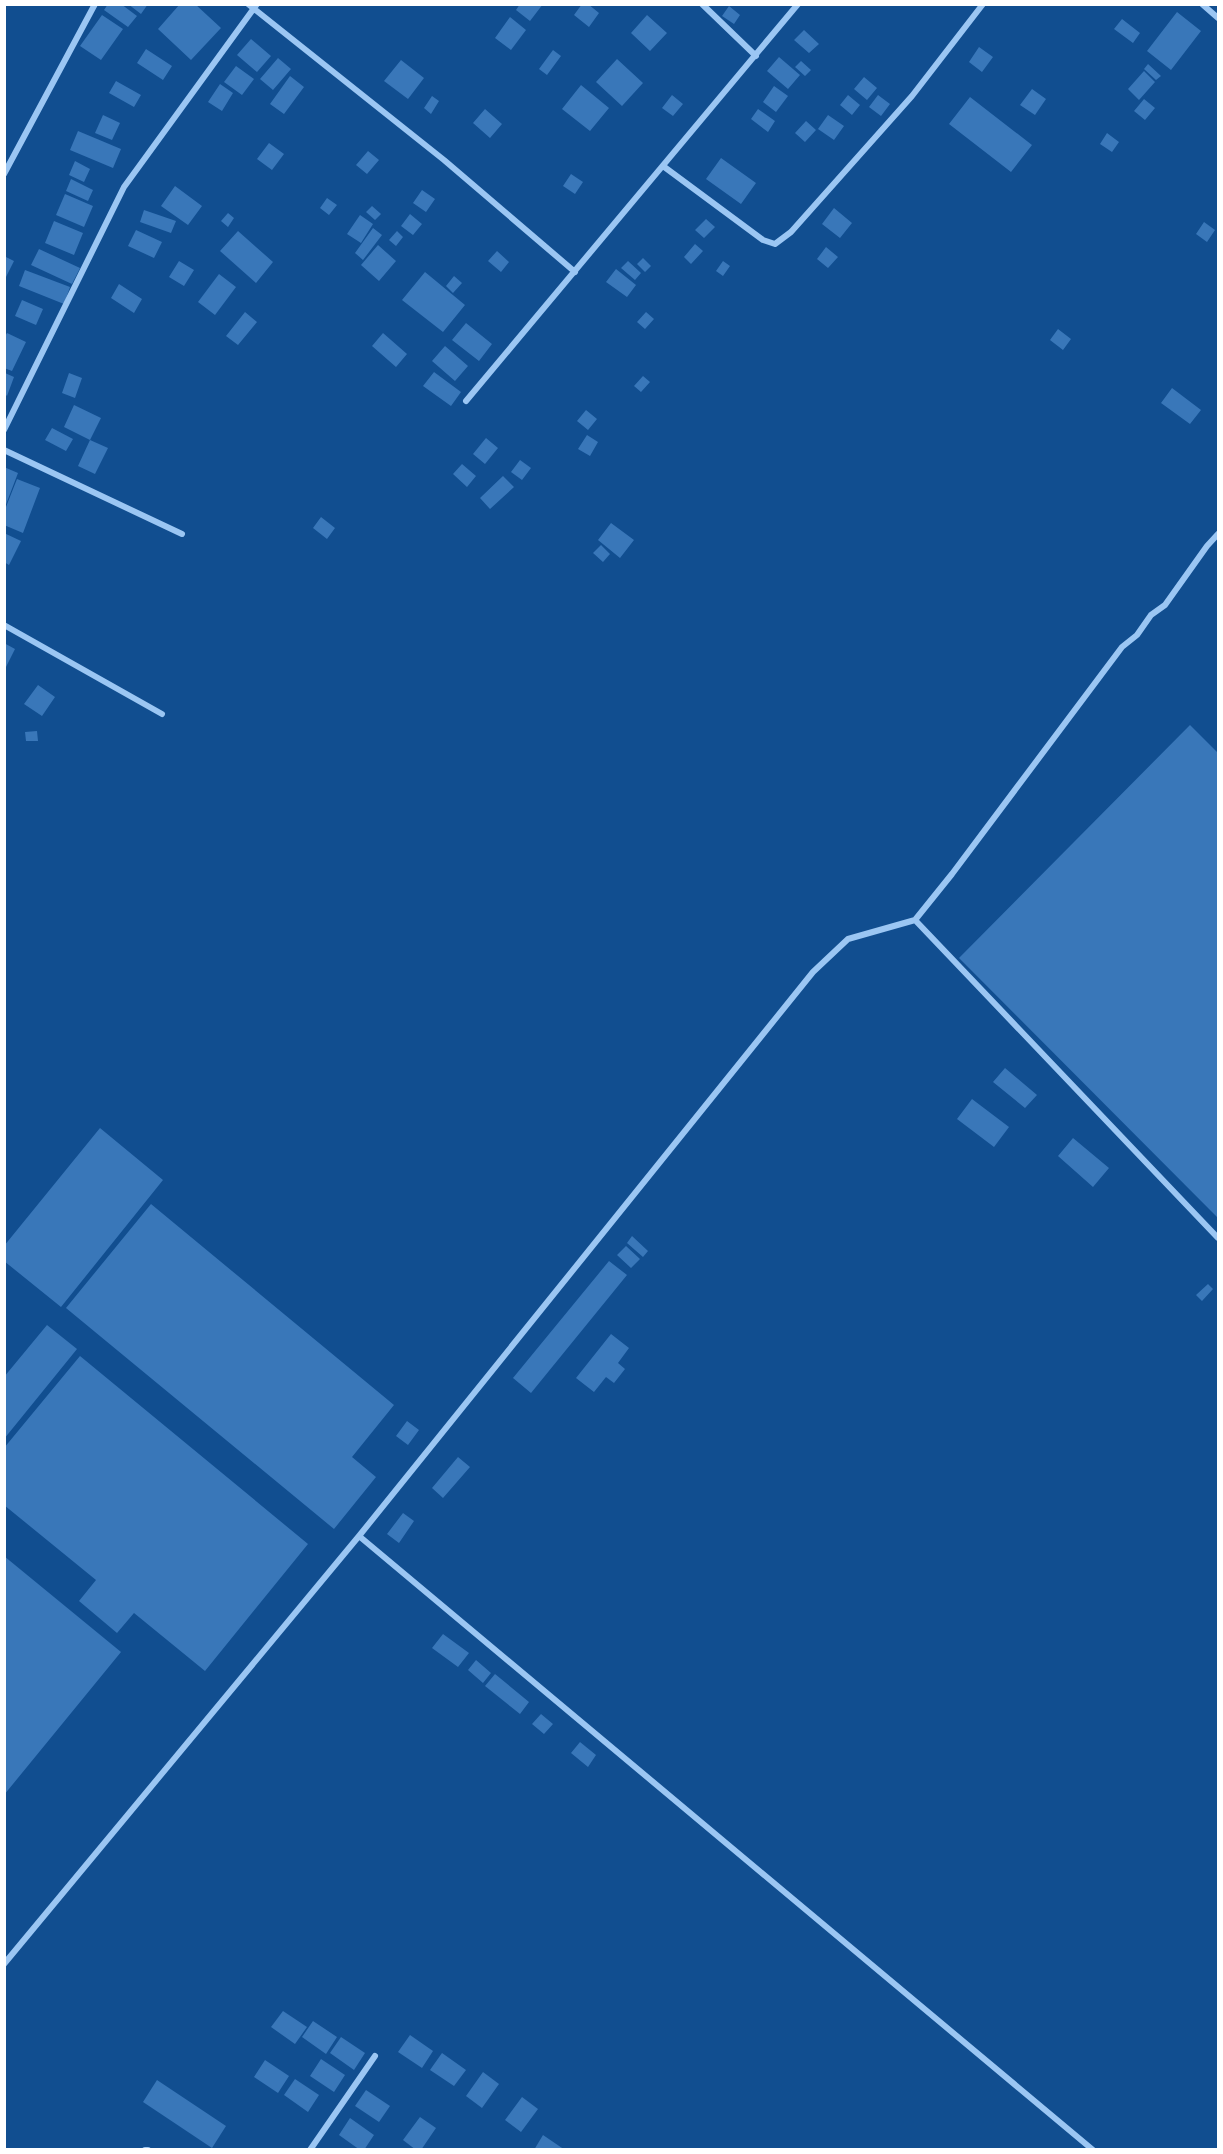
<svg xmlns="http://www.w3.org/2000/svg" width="1223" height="2154" viewBox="0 0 1223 2154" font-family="'Sofia Sans Condensed',sans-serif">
  <rect width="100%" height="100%" fill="#114e90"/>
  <path fill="#3977b9" d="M108 4H121L137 16 128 27 104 10Z
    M128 4H148L141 14Z
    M180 4H195L221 28 191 60 158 29Z
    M520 4H543L530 21 516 10Z
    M582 4H588L599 13 589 27 574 15Z
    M729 6 740 15 734 24 722 16Z
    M1177 12 1201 31 1171 70 1147 51Z
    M102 15 123 29 101 60 80 46Z
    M647 15 667 33 650 51 631 33Z
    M510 17 526 30 511 50 495 38Z
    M1122 19 1140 33 1133 43 1114 29Z
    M804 30 819 44 809 53 794 40Z
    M251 39 271 56 257 72 237 55Z
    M979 47 993 57 982 72 969 62Z
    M146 49 172 66 163 80 137 63Z
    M553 50 561 56 547 75 539 69Z
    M779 57 800 75 788 89 767 71Z
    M278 58 291 69 273 90 260 79Z
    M617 59 643 83 622 106 596 82Z
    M401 60 424 78 408 99 384 81Z
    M801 61 811 70 805 76 795 67Z
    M1148 64 1161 76 1156 80 1144 69Z
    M236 66 254 79 242 95 224 82Z
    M1144 71 1155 82 1139 100 1128 89Z
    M290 76 304 87 284 114 270 104Z
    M864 77 877 88 867 100 854 89Z
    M116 81 141 95 134 107 109 93Z
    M220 84 233 93 222 111 208 102Z
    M581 85 609 108 590 131 562 109Z
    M774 86 788 96 776 112 763 102Z
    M1032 89 1046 99 1035 115 1020 105Z
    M672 95 683 104 673 116 662 108Z
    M848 95 860 105 852 115 840 105Z
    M878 95 890 104 881 116 869 107Z
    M432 96 439 101 431 114 424 108Z
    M970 97 1032 145 1011 172 949 124Z
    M1144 99 1155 108 1145 120 1134 111Z
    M485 109 502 124 490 138 473 123Z
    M758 109 775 121 768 132 751 119Z
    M103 115 120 123 112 140 95 133Z
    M828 115 844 126 834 140 818 129Z
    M806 121 816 130 805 142 795 133Z
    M78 131 121 149 113 168 70 150Z
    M1107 133 1119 142 1112 152 1100 144Z
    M269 143 284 154 272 170 257 159Z
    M368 151 379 160 367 174 356 165Z
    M721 158 756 183 741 204 706 179Z
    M75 161 90 169 84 182 69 175Z
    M571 174 583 182 575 194 563 186Z
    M71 179 93 190 88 201 66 191Z
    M175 186 202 206 188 225 161 206Z
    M422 190 435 199 426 212 413 203Z
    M65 194 93 206 84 227 56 215Z
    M327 198 337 205 329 215 320 208Z
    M372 206 381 214 375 220 366 212Z
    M834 208 852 223 840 238 822 224Z
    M144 210 176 221 171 233 140 222Z
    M228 213 234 218 228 227 221 221Z
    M410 214 422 224 413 235 401 226Z
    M360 215 373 224 361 243 347 234Z
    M706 219 715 227 704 238 695 230Z
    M54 221 83 233 74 255 45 243Z
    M1204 222 1215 230 1207 242 1196 234Z
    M373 228 382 235 363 260 355 253Z
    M136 230 162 242 154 258 128 246Z
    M238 231 273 262 256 283 220 251Z
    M397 231 403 237 396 246 389 240Z
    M695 244 703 251 691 264 684 257Z
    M378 245 396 261 379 281 361 265Z
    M826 247 838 257 828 268 817 259Z
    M39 249 80 268 72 284 31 265Z
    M497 251 509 262 501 272 488 261Z
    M4 256 14 261 4 281Z
    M643 258 651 266 645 272 637 264Z
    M179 261 194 270 184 286 169 277Z
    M628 261 641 273 635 280 621 268Z
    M723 261 730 266 723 276 716 271Z
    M616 269 636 285 627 297 606 282Z
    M25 270 70 287 64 304 19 286Z
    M425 272 465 305 443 332 402 300Z
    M219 274 236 287 215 315 198 302Z
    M454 276 462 283 453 293 446 286Z
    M119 284 142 299 134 313 111 298Z
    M22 300 43 309 36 325 15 316Z
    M245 312 257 322 238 345 226 336Z
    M646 312 654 319 645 329 637 322Z
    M466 323 492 344 479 361 452 340Z
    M1058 329 1071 339 1063 350 1050 340Z
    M7 333 26 342 12 371 4 368V338Z
    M383 333 407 354 396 367 372 346Z
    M445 346 468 366 455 381 432 361Z
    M434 372 461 392 451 406 423 386Z
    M5 373 14 377 7 396 5 394Z
    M69 373 82 378 75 398 62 393Z
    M643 376 650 382 641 392 634 386Z
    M1172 388 1201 410 1190 424 1161 403Z
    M74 405 101 418 90 440 64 427Z
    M586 410 597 419 588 430 577 421Z
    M52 428 73 439 66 451 45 440Z
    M587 435 598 442 590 456 578 449Z
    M486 438 498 448 485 464 473 454Z
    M90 440 108 448 95 474 78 466Z
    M520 460 531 468 522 480 511 472Z
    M462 464 476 476 467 487 453 474Z
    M4 467 18 473 5 507H4Z
    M503 476 514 487 490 509 480 498Z
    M17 479 40 488 23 533 4 525V512Z
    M321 517 335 528 327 539 313 528Z
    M611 523 634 540 620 558 598 540Z
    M4 533 21 541 9 565 4 562Z
    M601 545 610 554 603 562 593 553Z
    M4 643 15 649 4 671Z
    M38 685 55 697 42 716 24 704Z
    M1190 725 1218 753V1218L959 958Z
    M37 731 38 741H26L25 732Z
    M1005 1068 1037 1095 1025 1108 993 1082Z
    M972 1099 1009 1127 994 1147 957 1119Z
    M100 1128 163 1180 61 1307 4 1261V1246Z
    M1073 1138 1109 1168 1093 1187 1058 1156Z
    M151 1204 394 1405 352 1457 376 1477 334 1529 66 1308Z
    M632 1236 648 1251 643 1257 627 1243Z
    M626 1246 640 1259 631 1268 617 1255Z
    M609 1261 627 1275 531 1393 513 1378Z
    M1208 1284 1213 1289 1202 1301 1196 1295Z
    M47 1325 77 1349 4 1439V1377Z
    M611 1334 629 1348 618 1363 625 1369 614 1383 606 1377 594 1392 576 1378Z
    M80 1356 308 1544 205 1671 134 1613 117 1633 79 1601 96 1580 4 1505V1448Z
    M407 1421 419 1430 408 1445 396 1436Z
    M458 1457 470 1467 443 1498 432 1488Z
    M403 1513 414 1521 399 1543 387 1534Z
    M4 1556 121 1652 4 1795Z
    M443 1634 469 1653 458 1667 432 1648Z
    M476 1660 491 1673 483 1683 468 1670Z
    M495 1674 529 1702 520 1714 485 1686Z
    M541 1714 553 1724 544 1734 532 1724Z
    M580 1742 596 1755 588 1767 571 1753Z
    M283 2011 307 2027 295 2044 271 2027Z
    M313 2021 337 2037 326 2054 302 2037Z
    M410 2035 433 2051 422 2068 398 2052Z
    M341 2037 365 2053 354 2070 330 2053Z
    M442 2053 466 2070 454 2086 430 2070Z
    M321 2059 345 2075 334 2092 310 2076Z
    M265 2060 289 2076 278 2093 254 2077Z
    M483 2072 499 2084 482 2108 466 2096Z
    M295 2079 319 2095 308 2112 284 2095Z
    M157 2080 226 2126 212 2148 143 2102Z
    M366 2090 390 2106 379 2122 355 2106Z
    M522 2097 538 2109 521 2132 505 2120Z
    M420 2117 436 2128 421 2150H416L403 2140Z
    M350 2118 374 2135 364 2150H360L339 2135Z
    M543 2135 565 2150H534Z"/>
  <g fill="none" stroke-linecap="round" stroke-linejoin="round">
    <path stroke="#9bc6f3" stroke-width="6" d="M248 4 444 160 575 272
      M702 4 756 56
      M1202 4 1218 18
      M663 166 763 240 775 244 791 232 912 96 983 4
      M4 174 95 4
      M466 401 798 4
      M4 430 124 187 257 4
      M4 450 182 534
      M4 625 162 714
      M915 920 1218 1238
      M359 1536 1093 2150
      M4 1964 359 1536 813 972 848 939 915 920 952 874 1122 647 1137 635 1151 615 1165 605 1207 546 1218 534
      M145 2150H148
      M310 2150 375 2056"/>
  </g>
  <rect width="1223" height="2154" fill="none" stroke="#ffffff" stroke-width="12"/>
</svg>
